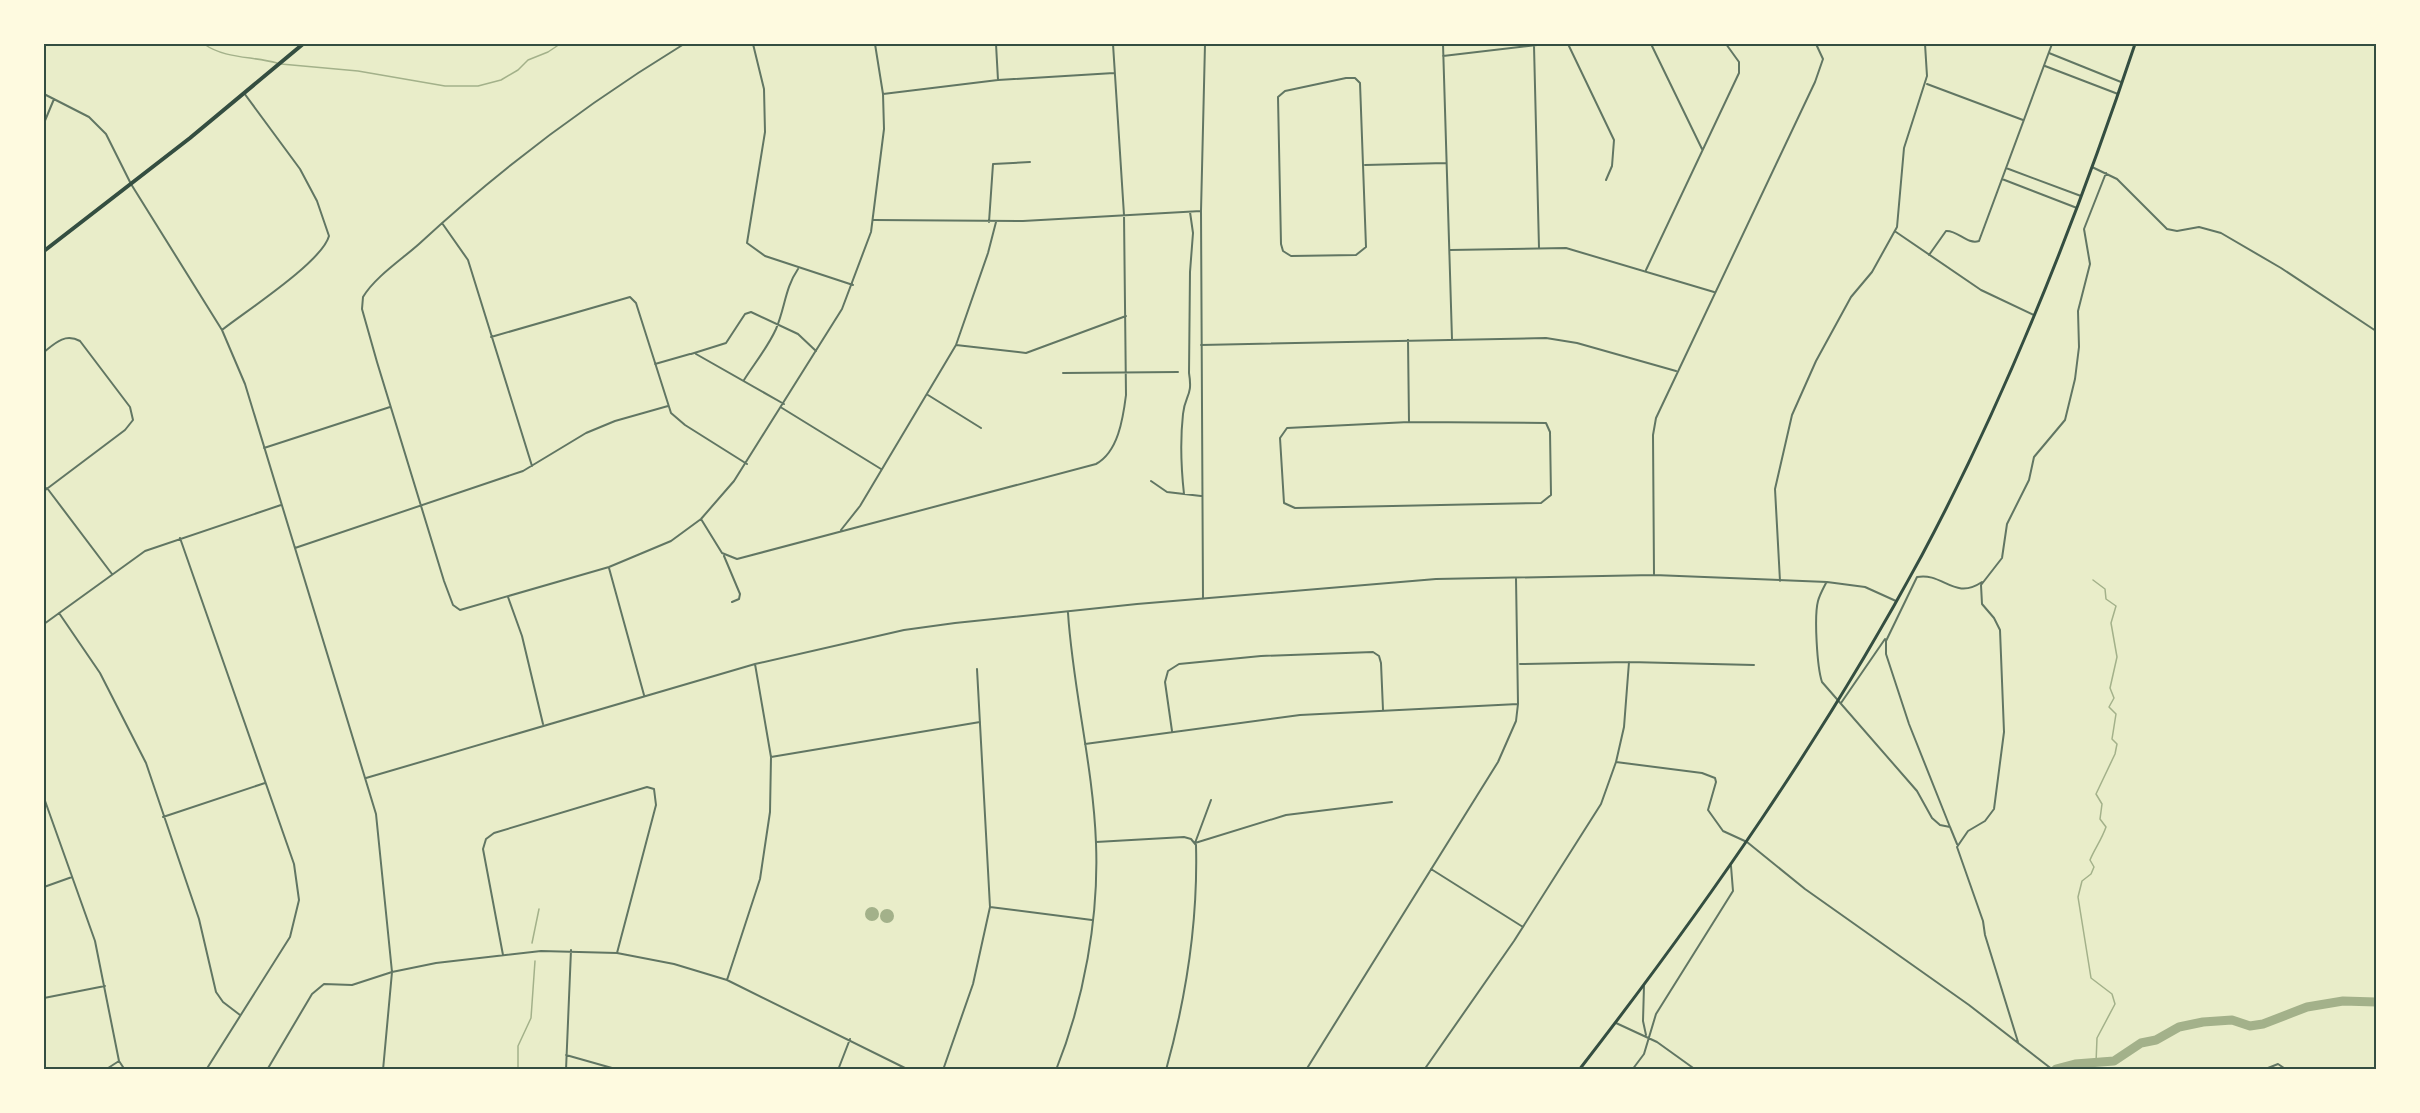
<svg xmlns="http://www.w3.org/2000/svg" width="2420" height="1113" viewBox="0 0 2420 1113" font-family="'Exo 2',sans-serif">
  <rect width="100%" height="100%" fill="#e9edc9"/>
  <path fill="#a3b18a" d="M865 914a7 7 0 1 1 14 0a7 7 0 1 1-14 0Z
    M880 916a7 7 0 1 1 14 0a7 7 0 1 1-14 0Z"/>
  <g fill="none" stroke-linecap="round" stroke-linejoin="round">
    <path stroke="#a3b18a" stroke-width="1.5" d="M204 44C225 59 252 56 277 63
      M281 64 358 71 445 86H478L501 80 518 70 528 60 548 52 560 44
      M2093 580 2105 589 2106 599 2116 606 2111 623 2117 657 2110 688 2114 698 2109 707 2116 714 2112 739 2117 744 2115 754 2096 794 2102 804 2100 819 2106 827C2101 841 2095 848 2090 860L2094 867 2091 874 2082 881 2078 897 2091 978 2112 994 2115 1004 2097 1038 2096 1063
      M532 943 539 909
      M518 1070V1046L531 1018 535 961"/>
    <path stroke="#a3b18a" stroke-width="9" d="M2056 1069 2075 1064 2114 1061 2141 1043 2156 1040 2179 1027 2203 1022 2232 1020 2250 1026 2263 1024 2307 1007 2343 1001 2376 1002"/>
    <path stroke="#617663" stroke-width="2" d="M684 44C589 102 501 168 419 244 401 260 375 277 363 297L362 309 377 362 444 581 453 605 460 610 609 567 671 541 701 519 734 481 842 309 871 232 884 129 883 94 875 44
      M753 44 764 89 765 132 747 243 765 256 853 285
      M996 44 998 80
      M1443 44 1452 339
      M1568 44 1614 140 1612 166 1606 180
      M1651 44 1702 149
      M1534 46 1539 248
      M2049 53 2121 82
      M1443 56 1546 44
      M2045 66 2118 94
      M1346 78H1355L1360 83 1366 247 1356 255 1291 256 1283 251 1281 244 1278 97 1285 91Z
      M1927 84 2023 120
      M44 94 89 117 106 134 131 184 222 330 245 384 376 814 392 972 383 1070
      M883 94 998 80 1114 73
      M44 123 54 99
      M1365 165 1446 163
      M2092 167 2117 179 2167 229 2177 231 2199 227 2221 233 2281 268 2376 331
      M2006 168 2081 196
      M2002 179 2077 208
      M874 220 1023 221 1201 211
      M989 222 993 164 1030 162
      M442 223 468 260 532 466
      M1896 232 1981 290 2034 315
      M1450 250 1566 248 1714 292
      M1929 255 1946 231C1958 230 1967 245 1979 241L2052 44
      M1646 270 1739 73V62L1726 44
      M222 330C246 311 322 262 329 236L317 201 300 169 244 93
      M491 337 630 297 636 303 671 413 685 425 747 464
      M1408 340 1409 422 1287 428 1280 438 1284 503 1295 508 1541 503 1551 495 1550 432 1546 423 1409 422
      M956 345 1026 353 1126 316
      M1201 345 1546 338 1577 343 1676 371
      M44 352C55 343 65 333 80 341L130 407 133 420 125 430 44 491
      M691 354 726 343 745 314 751 312 798 334 816 351
      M696 354 784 404
      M655 364 690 354
      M1063 373 1178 372
      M744 380C754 364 768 347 776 329 785 308 785 288 798 269
      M928 395 981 428
      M782 408 881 469
      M264 448 390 407
      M1151 481 1167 492 1201 496
      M47 488 112 574
      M1184 494C1181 467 1180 441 1183 414 1185 394 1193 397 1189 373L1190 272 1193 233 1190 212
      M701 519 722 553 737 559 1096 464C1118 452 1123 419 1126 395L1124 215 1113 44
      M841 530 860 506 956 345 988 253 996 222
      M180 538 294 864 299 900 290 937 206 1070
      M295 548 523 471 586 433 615 421 668 406
      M724 556 740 594 739 599 732 602
      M609 568 644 695
      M1654 574 1653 435 1656 418 1815 82 1823 59 1816 44
      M1780 581 1775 489 1792 415 1816 361 1851 297 1872 272 1897 227 1904 148 1927 76 1925 44
      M1826 583C1823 589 1820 594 1818 601 1814 616 1817 667 1822 682L1917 791 1932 818 1940 825 1950 827 1957 844
      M508 597 522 636 543 724
      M1203 599 1201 211 1205 44
      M59 613 100 673 146 763 199 919 216 992 223 1002 240 1015
      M44 624 145 551 281 505
      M1520 664 1629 662 1754 665
      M1841 703 1885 639
      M1172 731 1165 682 1168 671 1179 664 1261 656 1373 652 1379 656 1381 663 1383 710
      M1085 744 1300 715 1518 704
      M771 757 980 722
      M1616 762 1702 773 1715 778 1716 782 1708 810 1723 831 1747 842 1805 889 1969 1005 2053 1070
      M366 778 755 664 904 630 955 623 1137 604 1436 579 1654 575 1827 582 1865 587 1896 601
      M44 798 95 941 119 1061 125 1070
      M163 817 265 783
      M1950 827 1909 724 1886 654V641L1917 577C1943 572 1954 601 1982 582
      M1096 842 1184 837 1191 839 1196 845C1198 920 1186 998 1166 1070
      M1195 843 1286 815 1392 802
      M1195 843 1211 800
      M1431 869 1523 927
      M44 887 72 877
      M990 907 1092 920
      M503 955 483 849 486 839 494 833 647 787 654 789 656 805 617 953
      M727 980 760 879 770 812 771 757 755 664
      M1644 986 1643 1021 1646 1035
      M44 998 105 986
      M1616 1023 1657 1042 1696 1070
      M2018 1042 1985 935 1983 921 1957 847 1968 831 1985 821 1994 809 2004 732 2000 630 1994 618 1982 604 1981 585 2002 558 2007 524 2029 480 2034 457 2065 420 2075 379 2079 347 2078 311 2090 264 2084 229 2106 173
      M566 1055 619 1070
      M105 1070 119 1061
      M267 1070 312 994 324 984 352 985 392 972 436 963 541 951 617 953 674 964 727 980 909 1070
      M566 1070 571 950
      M838 1070 850 1039
      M943 1070 973 984 990 907 977 669
      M1056 1070C1084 1000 1099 918 1096 843 1093 765 1073 690 1068 613
      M1306 1070 1498 762 1516 721 1518 704 1516 578
      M1424 1070 1514 941 1601 804 1616 762 1624 727 1629 662
      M1632 1070 1644 1054 1656 1014 1733 891 1731 866
      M2263 1070 2278 1064 2287 1070"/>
    <path stroke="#344e41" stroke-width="3" d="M1579 1070C1706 906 1824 737 1922 555 2009 392 2077 218 2135 44"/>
    <path stroke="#344e41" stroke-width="4" d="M44 251 190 138 303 44"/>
  </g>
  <rect width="2420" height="1113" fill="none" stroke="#fefae0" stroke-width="90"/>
  <rect x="45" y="45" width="2330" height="1023" fill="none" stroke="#344e41" stroke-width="2"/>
</svg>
